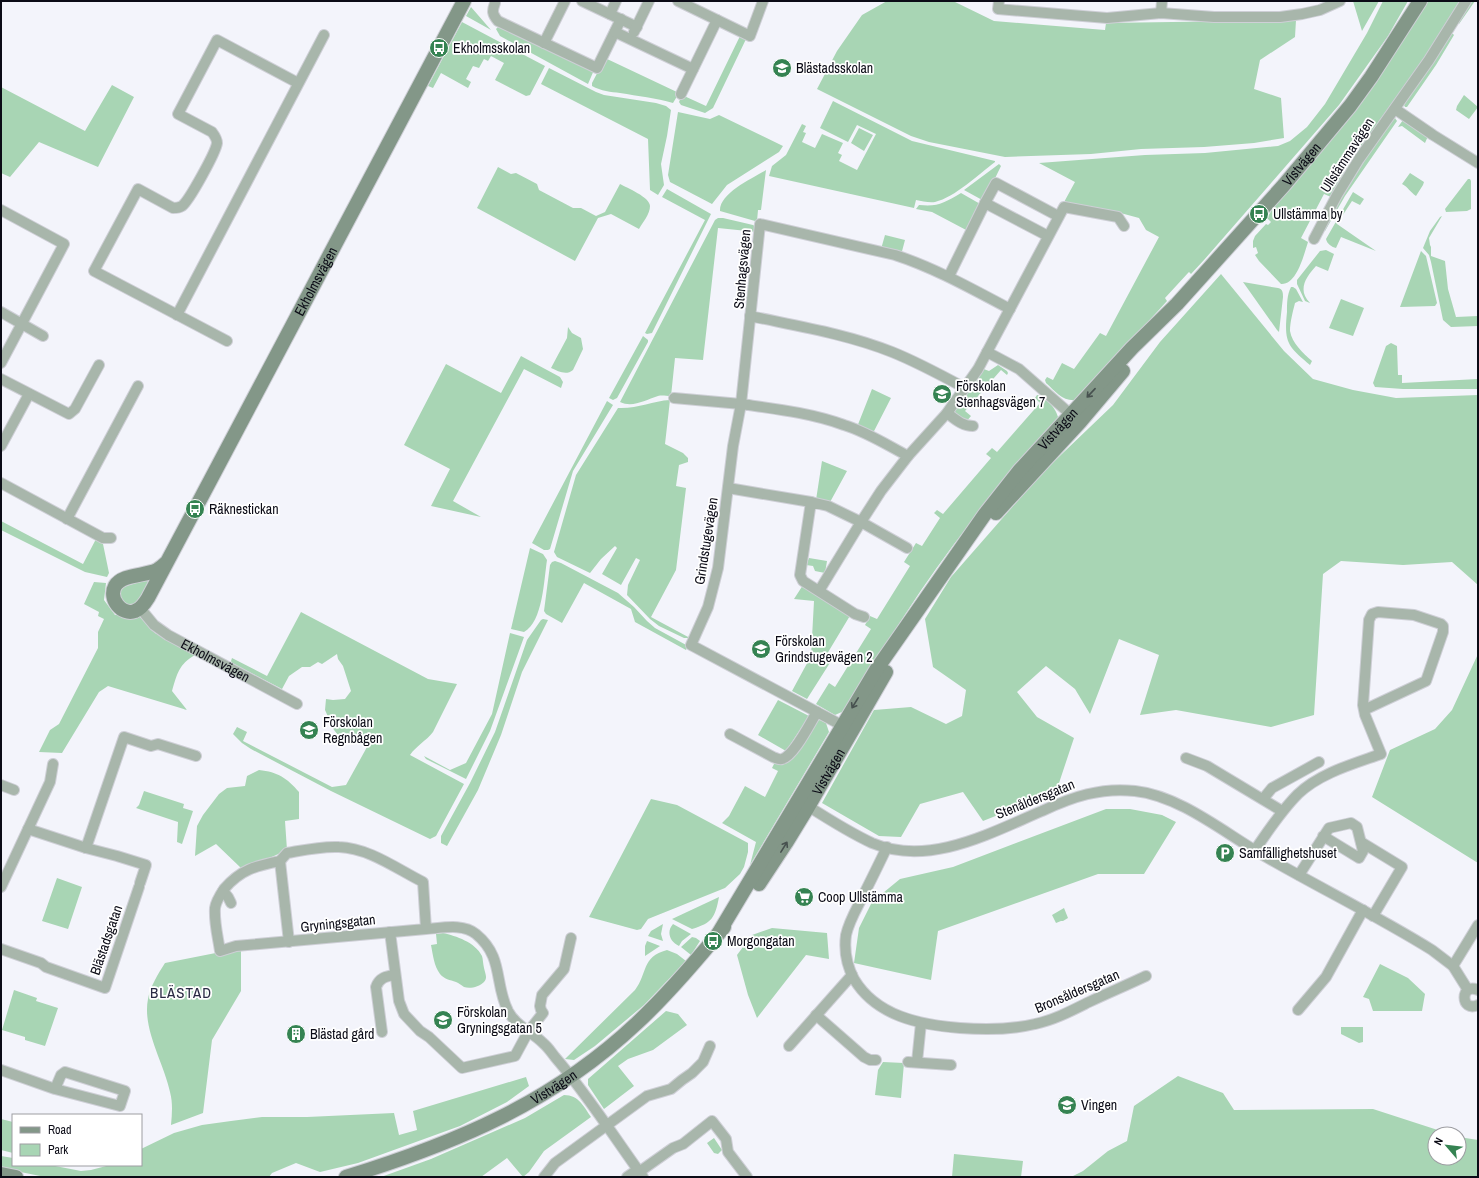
<svg xmlns="http://www.w3.org/2000/svg" width="1479" height="1178" viewBox="0 0 1479 1178" font-family="'Archivo Narrow',sans-serif">
  <rect width="100%" height="100%" fill="#f3f4fb"/>
  <path fill="#a8d5b4" d="M887 1H953L994 21 1105 30 1106 23 1296 20 1295 37 1260 60 1254 89 1281 98 1284 138 1254 143 1204 147 1141 149 1091 154 1005 157 929 142 911 136 817 89 837 51 862 15Z
    M1353 1H1379L1362 31Z
    M1383 1H1408L1388 36 1339 105 1204 260 1191 274 1189 272 1188 273 1165 298 1167 301 1077 400C1063 402 1056 392 1046 383L1045 380 1047 377 1053 380 1062 363 1074 369 1100 333 1106 336 1159 237 1146 230 1139 218 1113 211 1063 204 1075 182 1039 163 1145 155 1205 153 1278 146 1290 141 1307 127 1325 104 1367 33Z
    M1428 1H1462L1450 21 1331 197 1324 194 1301 238 1308 242C1304 254 1297 285 1281 284L1259 261 1255 255 1258 253 1256 247 1253 248V241L1255 236 1266 224 1268 225 1271 222 1267 218 1276 203 1381 73Z
    M1471 1H1475L1459 24V21Z
    M471 7 491 30 466 16Z
    M462 22 545 66 530 95 526 96 495 80 504 63 491 56 488 61 484 59 479 68 473 66 466 79 471 82 468 88 441 73 433 88 428 86Z
    M502 26 594 70 588 84 500 36 496 29 498 27 501 28Z
    M741 34 747 37 713 108 705 113 681 105 679 102 682 95 706 106Z
    M1451 34H1453L1454 35 1436 65 1407 107H1405L1404 105Z
    M605 58 679 93 673 103C656 98 638 96 620 93 611 92 601 91 592 86V83Z
    M549 68 596 92 604 95 656 103 666 106 671 110 667 136 661 164 664 185 658 195 650 190 648 139 541 84Z
    M112 85 134 97 98 167 39 142 10 177 1 173V87L85 131Z
    M1464 95 1478 107 1469 119 1456 110 1457 106Z
    M833 101 912 141 995 161V162C978 175 955 197 935 202 929 203 922 201 916 200L914 208 769 176 772 166 786 155 802 124 806 126 803 132 806 133 802 142 815 148 822 134 843 143 838 153 842 155 839 161 857 170 876 134 857 125 848 142 820 128Z
    M678 112 710 119 719 115 783 146 779 152 727 185 712 204 670 182 668 175Z
    M1395 118 1397 121 1345 196 1325 231 1324 229C1345 191 1367 155 1393 119Z
    M1403 120 1428 136 1425 143 1402 126 1398 127Z
    M859 128 873 135 864 151 851 143Z
    M999 164 1001 166 984 201 964 190Z
    M498 167 511 174 516 173 537 184 539 190 573 208H581L596 216 605 212 620 184C627 188 650 197 650 206 650 214 643 222 639 229L611 214 598 218 575 261 477 208Z
    M766 170 761 210H758L757 221H755L720 211C719 193 753 178 766 170Z
    M1410 173 1424 182 1423 185 1416 196C1410 192 1408 187 1402 184Z
    M1468 179H1470L1471 181V209L1467 211 1446 212 1445 209Z
    M667 189 711 214 652 333 647 334 645 333 705 220 662 197Z
    M1353 192 1364 199 1360 205 1352 201 1337 224 1376 251 1341 237 1336 248C1332 247 1327 244 1326 239Z
    M961 193 982 205 968 231 932 212 916 209 919 205C938 207 944 203 961 193Z
    M1442 216 1429 238 1430 245 1431 247V256L1445 261 1448 289 1456 317 1478 316V326L1451 327 1443 320 1431 262 1429 255 1423 248 1430 231 1440 217Z
    M718 218H723L753 225 756 227 757 232 718 228 703 360 675 358 671 396C666 396 662 395 658 396 645 400 633 408 620 402L715 220Z
    M885 235 905 240 901 255 881 249Z
    M1326 250 1334 254 1328 271 1316 266C1306 277 1297 290 1310 303L1305 301 1297 284V280L1320 251Z
    M1421 251 1426 256 1437 303 1435 306 1400 307Z
    M1221 274 1284 351 1313 379 1353 390 1396 398 1478 395V585L1452 562 1403 565 1341 561 1323 574 1314 715 1271 727 1176 710 1140 715 1159 655 1119 639 1090 714 1075 689 1046 666 1017 692 1037 717 1074 738 1056 792 983 821 963 792 920 804 901 837 879 836 822 803 874 710 911 707 946 724 962 716 966 690 933 667 925 619 951 577 1042 473 1113 405 1160 342Z
    M1243 282 1278 288C1283 289 1283 293 1283 297L1279 332 1277 330Z
    M1291 287H1293L1296 289 1303 302 1299 301 1295 303C1293 311 1290 322 1290 331 1292 343 1303 353 1312 361L1310 365C1287 346 1284 342 1287 312 1287 303 1287 295 1291 287Z
    M1341 299 1364 308 1353 336 1329 328Z
    M568 327 572 333 581 338 583 349 573 370C566 376 558 371 551 368L567 338Z
    M643 336 648 340V342L617 398 613 400 609 398Z
    M1391 343 1397 346 1398 375H1402V383L1478 379V389H1403L1375 387 1373 383 1386 346Z
    M521 356 560 377 563 382 561 388 524 369 453 501 481 517 431 506 450 469 404 445 446 364 501 393Z
    M998 365 1007 371 1008 373 1007 375 1001 370 965 411 971 416 966 422 955 415 954 408 981 368 989 371Z
    M872 389 891 398 872 435 857 427Z
    M1037 395C1046 396 1056 409 1058 417L1054 425C1026 457 998 489 971 522 924 581 884 647 844 711L835 715 816 704 829 683 835 687 871 629 865 625 870 616 877 619 910 566 904 562 916 543 922 546 940 518 934 513 937 510 943 514 991 458 986 454 992 448 997 452 1040 403 1035 398Z
    M670 400 665 444 683 453 688 458V462L679 465 676 486 686 488 676 570 651 617 690 638H684L659 626 650 619 627 595 628 585 640 560 636 558 621 585 602 574 617 548 615 546 601 559 590 573 557 557 554 552 576 475 618 408C637 409 652 401 670 400Z
    M607 401 613 405 573 471 550 549 548 550H544L532 543Z
    M822 461 847 471 829 504 816 500Z
    M1 521 83 564 96 539 103 544 109 573 107 577 85 572 1 530Z
    M530 548 543 554 547 560C544 579 543 622 524 632L511 629Z
    M809 558 827 561 825 573 815 571 813 566 806 565Z
    M555 561 561 563 618 593 634 607 647 621 655 628 688 646 686 650 635 622 631 609 584 583 562 623 546 614 544 611 550 565 552 562Z
    M156 577 134 607 123 603 119 593 123 587Z
    M94 582 106 583 104 600 115 615H138L155 633 195 655C179 664 177 674 172 691L187 710 108 686 99 692 62 753 39 752 50 730 59 724 98 648V632L104 619 98 616 99 612 84 604Z
    M803 585 851 614 827 654 833 658 807 699 792 691 811 656 814 601 794 599Z
    M301 612 428 679 457 684 433 732C426 741 416 746 410 755L464 784 436 836 430 839 331 791 251 749 242 743 233 734 237 727 247 732 243 741 332 787 346 785 372 738 367 736 338 735 334 730 325 710 326 699 333 700 345 699 351 691 343 666 338 659 337 654 322 664 318 662 310 667H302L289 676 282 689 232 663 231 661 232 658 267 676Z
    M543 619 548 620 522 672 501 735 478 790 447 846 441 843V836L470 783 495 732 527 640 541 620Z
    M510 633 524 637 490 731 466 779 426 759 424 756 450 770 466 763 492 714Z
    M1478 654V863L1372 797 1390 750 1435 729 1452 710Z
    M778 700 809 716 786 751 758 735Z
    M820 720 826 723 829 732 750 865 756 842 722 823 729 816 745 786 765 797 778 771 772 768 774 764 785 763 790 760 816 721Z
    M259 770C278 772 287 778 299 792V819L285 821 287 850 263 861 241 868 216 844 195 856 197 826 203 815 219 794 227 788 245 786 247 776Z
    M144 791 184 804 183 808 193 811 182 844 177 842 178 822 136 808 139 805Z
    M651 799 677 805 748 843V852L744 867 740 874 725 888 648 919 641 929 637 930 589 917Z
    M1106 809H1130L1162 815 1176 822 1144 874H1098L938 931 931 980 854 963 859 928 872 902 900 879 953 867Z
    M57 878 82 887 68 929 42 921Z
    M719 897C715 918 712 923 692 929L672 919Z
    M1064 908 1068 918 1063 921H1061L1056 923 1052 915Z
    M663 924 661 934 663 941 648 936 651 931Z
    M673 924 691 934 682 941 679 946C670 942 666 932 673 924Z
    M772 928 827 933 829 959 806 955 757 1018 748 995 737 955 752 935Z
    M443 933C456 936 475 942 482 956 483 959 483 964 484 968 485 973 488 978 484 982 479 987 470 989 464 987 461 985 459 983 456 982 450 980 444 979 440 974 434 966 433 955 431 945L437 944 436 934Z
    M692 937 696 938 700 941 691 955 681 947Z
    M647 941 660 946 645 956V946Z
    M241 948V991L212 1040 203 1113 171 1125C172 1114 173 1103 170 1092 164 1063 142 1029 148 999 150 987 158 974 165 963Z
    M667 950 677 954 686 961 644 1005 595 1046 574 1060 565 1059 635 990C648 973 641 957 667 950Z
    M1380 964 1408 978 1425 994 1422 1011H1373L1369 999 1363 997Z
    M14 990 37 998 36 1001 58 1008 45 1046 25 1040V1037L2 1030Z
    M666 1011 678 1014 687 1025 653 1050 628 1059 618 1066 634 1086 604 1109 588 1085V1079Z
    M1341 1027H1363V1042L1359 1043 1341 1034Z
    M883 1062 904 1063 901 1098 875 1095 878 1070Z
    M1178 1076 1223 1093 1234 1110 1373 1109 1450 1134H1435V1158H1459V1137L1478 1140V1177H1071L1083 1171 1108 1151 1127 1141 1134 1106Z
    M526 1077 529 1086 507 1102 460 1126 358 1163 320 1172 296 1163 272 1173 269 1177H45L1 1168V1156L13 1158V1165H50L81 1171 91 1170 110 1165H141V1149L174 1133 202 1125 231 1121 262 1117H307L394 1113 399 1135 417 1130 413 1111Z
    M564 1095C579 1095 584 1107 591 1117L544 1151 529 1172 523 1177 507 1158 481 1177H381L431 1159 525 1118Z
    M1 1119 13 1122V1153L1 1150Z
    M714 1138 722 1150 718 1154 714 1153 707 1143Z
    M954 1154 1023 1161 1021 1177H952Z"/>
  <g fill="none" stroke-linecap="round" stroke-linejoin="round">
    <defs>
      <g id="street">
        <path d="M582 1 637 27"/>
        <path d="M678 1 750 36 763 1"/>
        <path d="M999 1 998 9 1107 18 1161 13 1214 17H1280L1302 14 1320 10 1340 1"/>
        <path d="M495 3C492 11 492 14 498 21L597 68 621 19"/>
        <path d="M1161 13 1162 1"/>
        <path d="M610 14 616 1"/>
        <path d="M615 32 693 69"/>
        <path d="M634 32 649 1"/>
        <path d="M544 43 565 1"/>
        <path d="M681 94 717 20"/>
        <path d="M1395 109 1433 135 1478 163"/>
        <path d="M985 203 996 183 1058 216"/>
        <path d="M1 210 64 244 1 363"/>
        <path d="M1314 239 1337 195 1359 159 1429 60 1466 1"/>
        <path d="M949 276 985 203 1048 236"/>
        <path d="M1 312 43 336"/>
        <path d="M177 315 324 35"/>
        <path d="M750 316C797 326 847 334 892 352 917 362 941 375 965 388"/>
        <path d="M227 341 94 271 138 189 173 208C177 208 179 208 182 206 189 201 216 152 217 143 217 139 215 136 212 132L178 114 217 40 298 83"/>
        <path d="M987 352 1019 369 1076 419"/>
        <path d="M1 379 69 414 75 409 99 365"/>
        <path d="M674 398 741 404 760 224 895 255C935 268 972 289 1010 309"/>
        <path d="M947 413C955 419 962 426 973 426"/>
        <path d="M1 446 29 394"/>
        <path d="M1 483 103 538H111"/>
        <path d="M728 488 811 502"/>
        <path d="M67 519 138 386"/>
        <path d="M907 548 861 522 881 491 908 456"/>
        <path d="M819 591 861 522 828 506 811 502 800 575 803 581 855 614 864 617"/>
        <path id="s1" d="M140 608 154 625 168 635 297 704"/>
        <path d="M847 728 691 645 708 607 718 568 733 446 741 404C776 409 811 413 844 425 867 432 887 445 908 456L947 413 978 369 1064 207 1118 217 1124 226"/>
        <path d="M730 734 773 757C776 758 779 760 782 759 794 756 810 723 817 712"/>
        <path d="M1186 758 1207 766 1282 811"/>
        <path d="M1 785 14 790"/>
        <path d="M1263 799 1272 788 1319 762"/>
        <path d="M803 803C825 817 848 832 872 843 929 867 990 833 1042 811 1072 797 1101 787 1135 791 1182 796 1228 836 1268 858 1322 889 1379 917 1432 950L1453 966 1468 990"/>
        <path d="M28 829 86 848 117 856 146 865 140 883"/>
        <path d="M1361 842 1402 867 1373 916"/>
        <path d="M887 847C879 864 871 880 863 896 857 908 849 921 846 935 844 950 847 966 854 979 876 1016 920 1025 960 1028 985 1030 1010 1030 1035 1024 1054 1020 1071 1011 1089 1002 1108 993 1127 985 1146 976"/>
        <path d="M86 848 124 737 151 746 158 744 196 756"/>
        <path d="M1255 850C1268 831 1281 811 1298 794 1320 773 1353 764 1381 754L1365 715 1363 705 1369 620 1372 614 1378 612 1414 615 1441 624 1443 626V632L1426 681 1364 710"/>
        <path d="M280 861 289 942"/>
        <path d="M1299 875 1329 828 1351 823 1357 827 1363 851 1359 858 1323 836"/>
        <path d="M1 887 50 782 53 764"/>
        <path d="M223 891 228 897 231 903"/>
        <path d="M426 929 423 882C397 869 369 848 339 847 321 846 304 850 287 853L280 861C256 866 241 869 224 889 220 895 216 901 215 908 214 923 218 937 220 951L236 946 426 929C442 928 463 923 476 934 504 957 494 983 508 1011 516 1026 532 1032 543 1043 548 1047 551 1052 555 1057 587 1094 614 1137 643 1177"/>
        <path d="M390 932 399 1001 404 1014 420 1031 429 1037 462 1068 515 1056 528 1032 543 1013 541 1010 540 1006 542 995 564 969 571 938"/>
        <path d="M1 949 41 963 46 967 105 988 139 887"/>
        <path d="M1453 966 1478 925"/>
        <path d="M1478 990C1460 982 1460 1013 1478 1005"/>
        <path d="M1298 1010 1326 977 1363 910"/>
        <path d="M816 1015 864 1057 870 1060H876"/>
        <path d="M382 1032 376 987C379 978 386 976 395 975"/>
        <path d="M789 1046 852 975"/>
        <path d="M908 1062 951 1065"/>
        <path d="M917 1062 921 1023"/>
        <path d="M1 1070 55 1089 120 1106 125 1091 65 1072 61 1075 55 1089"/>
        <path d="M639 1172 673 1148 683 1144 712 1121 726 1139 728 1152 747 1177"/>
        <path d="M544 1177 555 1163 647 1096 671 1089 682 1080 692 1073 703 1062 710 1046"/>
        <path d="M627 1177 637 1170"/>
      </g>
      <g id="secondary">
        <path d="M996 513 1080 422 1123 371"/>
        <path id="s2" d="M167 562C164 565 160 568 157 570 145 576 122 574 115 586 108 599 122 616 135 611 141 609 145 603 148 598L464 1"/>
        <path id="s3" d="M759 884 786 843 808 807 886 672"/>
        <path id="s4" d="M718 934 876 670 985 514 1019 471 1132 348 1177 304 1284 185 1350 106 1371 77 1420 1"/>
        <path d="M1 1174 16 1177"/>
        <path id="s5" d="M346 1177C456 1143 552 1103 637 1023 669 993 697 960 724 927"/>
      </g>
    </defs>
    <use href="#street" stroke="#cecfd6" stroke-width="12"/>
    <use href="#secondary" stroke="#cecfd6" stroke-width="16"/>
    <use href="#street" stroke="#a8b6ab" stroke-width="10"/>
    <use href="#secondary" stroke="#839788" stroke-width="14"/>
  </g>
  <defs><path id="oneway-shaft" d="M-6 0H5M1.5-3L5.5 0L1.5 3" fill="none" stroke-width="1.6" stroke-linecap="round" stroke-linejoin="round"/></defs>
  <g stroke="#47514f">
    <use href="#oneway-shaft" transform="translate(1091 393) rotate(133)"/>
    <use href="#oneway-shaft" transform="translate(855 703) rotate(122)"/>
    <use href="#oneway-shaft" transform="translate(784 847) rotate(-58)"/>
  </g>
  <defs>
    <symbol id="bus-disc" viewBox="-11 -11 22 22"><circle r="9.5" fill="#358352" stroke="#fff"/><path d="M-5-6H5V4H4V6H2V4H-2V6H-4V4H-5ZM-3.5-4V0h7V-4ZM-3.5 1.2v1.5H-2V1.2ZM2 1.2v1.5H3.5V1.2Z" fill="#fff"/></symbol>
    <symbol id="school-disc" viewBox="-11 -11 22 22"><circle r="9.5" fill="#358352" stroke="#fff"/><path d="M0-5L7-2L0 1L-7-2ZM-4 1L0 2.5L4 1V4Q0 6-4 4Z" fill="#fff"/></symbol>
    <symbol id="parking-disc" viewBox="-11 -11 22 22"><circle r="9.5" fill="#358352" stroke="#fff"/><path d="M-3.5-5.5H1a3.5 3.5 0 0 1 0 7H-1V5.5H-3.5ZM-1-3.4V-.6H.8a1.4 1.4 0 0 0 0-2.8Z" fill="#fff"/></symbol>
    <symbol id="supermarket-disc" viewBox="-11 -11 22 22"><circle r="9.5" fill="#358352" stroke="#fff"/><path d="M-6-5.5h2.5l.6 2H6L4.5 2H-2.5L-4.4-4H-6ZM-1.5 3.2a1.3 1.3 0 1 0 .1 0ZM3 3.2a1.3 1.3 0 1 0 .1 0Z" fill="#fff"/></symbol>
    <symbol id="building-disc" viewBox="-11 -11 22 22"><circle r="9.5" fill="#358352" stroke="#fff"/><path d="M-4-6H4V6H1V3H-1V6H-4ZM-2.5-4.3h1.7v1.8h-1.7ZM.8-4.3h1.7v1.8H.8ZM-2.5-1h1.7V.8h-1.7ZM.8-1h1.7V.8H.8Z" fill="#fff"/></symbol>
  </defs>
  <g fill-rule="evenodd">
    <use href="#bus-disc" x="428" y="37" width="22" height="22"/>
    <use href="#school-disc" x="771" y="57" width="22" height="22"/>
    <use href="#bus-disc" x="1248" y="203" width="22" height="22"/>
    <use href="#school-disc" x="931" y="383" width="22" height="22"/>
    <use href="#bus-disc" x="184" y="498" width="22" height="22"/>
    <use href="#school-disc" x="750" y="638" width="22" height="22"/>
    <use href="#school-disc" x="298" y="719" width="22" height="22"/>
    <use href="#parking-disc" x="1214" y="842" width="22" height="22"/>
    <use href="#supermarket-disc" x="793" y="886" width="22" height="22"/>
    <use href="#bus-disc" x="702" y="930" width="22" height="22"/>
    <use href="#school-disc" x="432" y="1009" width="22" height="22"/>
    <use href="#building-disc" x="285" y="1023" width="22" height="22"/>
    <use href="#school-disc" x="1056" y="1094" width="22" height="22"/>
  </g>
  <g text-anchor="middle" stroke-width="3.5" stroke-linejoin="round" paint-order="stroke">
    <g font-size="14" fill="#0b0b16" stroke="#fff" text-anchor="start">
      <text x="453" y="53">Ekholmsskolan</text>
      <text x="796" y="73">Blästadsskolan</text>
      <text x="1273" y="219">Ullstämma by</text>
      <text x="956" y="391">Förskolan<tspan x="956" dy="16">Stenhagsvägen 7</tspan></text>
      <text x="209" y="514">Räknestickan</text>
      <text x="775" y="646">Förskolan<tspan x="775" dy="16">Grindstugevägen 2</tspan></text>
      <text x="323" y="727">Förskolan<tspan x="323" dy="16">Regnbågen</tspan></text>
      <text x="1239" y="858">Samfällighetshuset</text>
      <text x="818" y="902">Coop Ullstämma</text>
      <text x="727" y="946">Morgongatan</text>
      <text x="457" y="1017">Förskolan<tspan x="457" dy="16">Gryningsgatan 5</tspan></text>
      <text x="310" y="1039">Blästad gård</text>
      <text x="1081" y="1110">Vingen</text>
    </g>
    <g font-size="14" fill="#0b0b16" stroke="#fff">
      <text transform="translate(1347 155) rotate(-57)" y="5">Ullstämmavägen</text>
      <text dy="5" stroke="none"><textPath href="#s4" startOffset="970">Vistvägen</textPath></text>
      <text transform="translate(742 269) rotate(-85)" y="5">Stenhagsvägen</text>
      <text dy="5" stroke="none"><textPath href="#s2" startOffset="476">Ekholmsvägen</textPath></text>
      <text dy="5" stroke="none"><textPath href="#s4" startOffset="610">Vistvägen</textPath></text>
      <text transform="translate(706 541) rotate(-81)" y="5">Grindstugevägen</text>
      <text dy="5" stroke="none"><textPath href="#s1" startOffset="93">Ekholmsvägen</textPath></text>
      <text dy="5" stroke="none"><textPath href="#s3" startOffset="132">Vistvägen</textPath></text>
      <text transform="translate(1035 799) rotate(-22)" y="5">Stenåldersgatan</text>
      <text transform="translate(338 923) rotate(-6)" y="5">Gryningsgatan</text>
      <text transform="translate(106 940) rotate(-71)" y="5">Blästadsgatan</text>
      <text transform="translate(1077 991) rotate(-23)" y="5">Bronsåldersgatan</text>
      <text dy="5" stroke="none"><textPath href="#s5" startOffset="227">Vistvägen</textPath></text>
    </g>
    <g font-size="15" letter-spacing="1" fill="#292943" stroke="#fff">
      <text x="181" y="998">BLÄSTAD</text>
    </g>
  </g>
  <rect width="1479" height="1178" fill="none" stroke="#0b0b16" stroke-width="4"/>
  <rect x="12" y="1114" width="130" height="52" fill="#ffffff" stroke="#9d9da2"/>
  <rect x="20" y="1127" width="20" height="6" fill="#839788" stroke="#9d9da2"/>
  <text x="48" y="1134" font-size="12" fill="#0b0b16">Road</text>
  <rect x="20" y="1144" width="20" height="12" fill="#a8d5b4" stroke="#9d9da2"/>
  <text x="48" y="1154" font-size="12" fill="#0b0b16">Park</text>
  <g transform="translate(1447 1146) rotate(298)"><circle r="19" fill="#ffffff" stroke="#9d9da2"/>
  <path d="M0-3L7 15L0 10L-7 15Z" fill="#358352"/>
  <text y="-6" font-size="11" font-weight="bold" text-anchor="middle" fill="#0b0b16">N</text>
  </g>
</svg>
